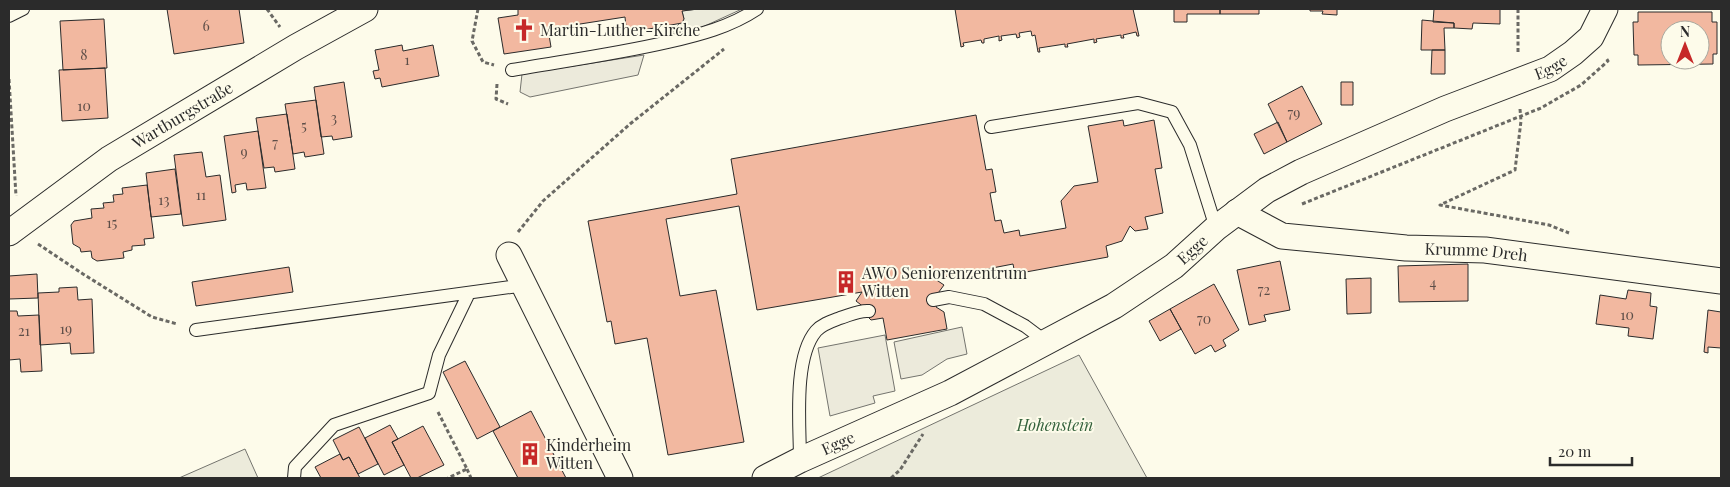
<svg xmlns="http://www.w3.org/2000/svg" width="1730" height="487" viewBox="0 0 1730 487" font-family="'Playfair Display',serif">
  <rect width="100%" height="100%" fill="#fdfbea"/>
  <path fill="#ecebdb" stroke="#74746e" d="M698 9H742L696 30 671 32 684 19 682 11Z
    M1079 355 1147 478H818Z
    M245 449 258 478H179Z"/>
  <path fill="#eceadb" stroke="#74746e" d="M644 55 638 75 530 97 520 92 522 74Z
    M962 327 967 354 947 359 922 375 901 379 894 342Z
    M885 335 895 391 873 396 875 403 830 416 818 348Z"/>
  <path fill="#f2b8a0" stroke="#2b2b2b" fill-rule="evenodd" d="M167 9H239L244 43 174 54Z
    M518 9H698L682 11 684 19 682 23 632 32 626 27 625 17 548 29 551 47 504 54 498 18 518 15Z
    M955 9H1133L1139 36H1137L1136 32 1123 35 1124 38H1121V35L1096 39 1097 42 1094 43V39L1067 44 1068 47H1065V44L1039 48 1040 52H1038L1035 35 1032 36 1031 31 1019 33 1020 37 1017 38 1016 34 1001 36 1002 40 999 41V36L984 39V43H982L981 40 963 43 964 46 961 47Z
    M1174 9H1220V14H1187V22H1174Z
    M1220 9H1259V14H1220Z
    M1310 9H1337V15L1322 14 1323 11H1310Z
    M1434 9H1500V24L1473 23 1472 29 1454 28V23L1433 22Z
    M1638 12H1712V22H1717V54H1713V64L1638 65V55H1634L1633 22H1638ZM1670 30H1700V60H1670Z
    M104 19 107 68 63 70 60 21Z
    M1422 20 1454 23V28H1444L1445 50H1421Z
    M402 45 403 51 433 45 439 76 382 87 380 78 375 79 373 71 379 70 375 50Z
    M1432 50H1445V74H1431Z
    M105 68 108 118 62 121 59 70Z
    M344 82 352 137 333 140 332 136 321 137 314 87Z
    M1341 82H1353V105H1341Z
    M1302 86 1322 124 1287 142 1268 104Z
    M316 100 324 154 305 157 304 152 293 154 285 104Z
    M287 114 295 169 275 172 274 167 264 168 256 118Z
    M976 115 986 170 992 169 996 192 990 193 995 221 1001 220 1004 233 1019 230 1020 236 1066 228 1061 201 1074 186 1098 182 1088 126 1123 120 1124 126 1154 120 1162 168 1155 169 1163 213 1145 217 1148 229 1135 231 1130 226 1122 241 1106 246 1108 257 1015 274 1013 264 935 279 944 285 933 300 938 303 936 307 944 312 947 329 887 340 883 318 871 320 867 316 869 311 856 301 862 292 757 310 739 206 666 219 680 296 716 290 744 442 668 455 647 338 615 344 611 321 607 322 588 221 737 194 731 159Z
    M1278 122 1287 142 1264 154 1254 134Z
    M258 131 266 188 247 190 246 183 235 185 236 192 232 193 224 136Z
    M202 152 206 177 220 175 226 220 183 226 174 155Z
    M175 169 181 214 151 217 146 173Z
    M147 185 154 238 144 239 145 245 132 246V250L123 252 124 258 97 261 92 258 91 251 81 252 80 248 73 244 71 225 74 221 92 218 91 209 104 208 103 203 114 202 113 195 123 194 122 188Z
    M1280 261 1290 310 1264 315 1266 321 1249 325 1237 270Z
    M1468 264V301L1399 302 1398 266Z
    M289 267 293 292 196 306 192 282Z
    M37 274 38 298 9 299V276Z
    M1371 278V313L1347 314 1346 279Z
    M1214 284 1239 330 1223 340 1226 346 1215 352 1211 345 1195 354 1170 309Z
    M77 287 78 300 92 299 94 353 71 354 70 343 40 345 38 293 59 292V288Z
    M1628 290 1651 293 1650 306 1657 307 1653 339 1628 336 1629 328 1596 324 1600 295 1626 299Z
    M1170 309 1181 329 1160 341 1149 321Z
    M1708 310 1721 312V348L1708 347V353L1704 352Z
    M9 311H17L18 316 39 315 42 371 21 372 20 359 9 360Z
    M465 361 500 427 477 439 443 372Z
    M531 411 566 478H518L493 431Z
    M390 425 398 439 392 442 404 465 384 475 365 438Z
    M423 426 444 465 417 478H411L392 442Z
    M359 427 378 464 358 474 349 457 343 460 333 440Z
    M340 454 343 460 349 457 360 478H321L315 467Z"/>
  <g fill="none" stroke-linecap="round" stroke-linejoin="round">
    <defs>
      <path id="lane" d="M9 16 23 9
        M512 70C564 61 616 54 668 42 699 35 730 27 757 9
        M991 127 1138 103 1172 112 1190 145 1216 228
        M933 300 949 297 984 304 1025 326 1045 341
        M196 330 525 285
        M800 460C800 426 793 358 816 331 822 324 832 321 840 318 850 315 859 310 869 311
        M294 478 295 467 334 425 429 393 439 355 469 293"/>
      <g id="street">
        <path id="s1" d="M1237 212 1282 236 1406 248 1485 250 1721 281"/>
        <path id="s2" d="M9 233 109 159 296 47 365 9"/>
        <path d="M509 255 620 478"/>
        <path id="s3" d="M765 478 800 460 950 393 1114 306 1174 266 1216 228 1267 190 1301 172 1445 109 1550 69 1573 53 1591 37 1605 9"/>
      </g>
    </defs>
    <use href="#lane" stroke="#2b2b2b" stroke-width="14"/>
    <use href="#street" stroke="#2b2b2b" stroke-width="27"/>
    <path stroke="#6a6964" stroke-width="3" stroke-dasharray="4 2.5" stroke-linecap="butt" d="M267 9 280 27
      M478 9 472 41 483 62 494 65
      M1518 9V53
      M9 79 16 196
      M497 84 496 99 508 104
      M1520 109 1521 121 1515 170 1440 205 1549 225 1569 233
      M1302 204 1541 108 1581 85 1608 61 1606 58
      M518 232 543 201 630 124 724 49
      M38 244 83 274 152 317 177 324
      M438 412 467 469 448 478
      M467 469 471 478
      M891 478 900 470 923 434"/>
    <use href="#lane" stroke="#fdfbea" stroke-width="12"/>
    <use href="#street" stroke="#fdfbea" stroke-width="25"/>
  </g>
  <defs>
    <symbol id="church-bare" viewBox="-9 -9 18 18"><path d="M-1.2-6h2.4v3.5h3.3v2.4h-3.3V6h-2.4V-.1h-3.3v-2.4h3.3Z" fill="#c62828" stroke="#fdfbea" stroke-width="2.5" paint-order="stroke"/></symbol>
    <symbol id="building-bare" viewBox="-9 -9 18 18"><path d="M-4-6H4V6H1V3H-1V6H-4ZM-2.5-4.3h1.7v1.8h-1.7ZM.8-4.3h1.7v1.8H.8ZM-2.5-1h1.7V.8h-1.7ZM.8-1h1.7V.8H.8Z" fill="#c62828" stroke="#fdfbea" stroke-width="2.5" paint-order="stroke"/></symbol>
  </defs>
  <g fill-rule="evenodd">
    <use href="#church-bare" x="508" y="14" width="32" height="32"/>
    <use href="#building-bare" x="830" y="266" width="32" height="32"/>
    <use href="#building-bare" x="514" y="438" width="32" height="32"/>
  </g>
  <g text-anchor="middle" stroke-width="4" stroke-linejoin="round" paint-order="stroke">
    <g font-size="14" fill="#5d4e48">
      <text x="206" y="31">6</text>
      <text x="84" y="60">8</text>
      <text x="407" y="65">1</text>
      <text x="84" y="111">10</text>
      <text x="1294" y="118">79</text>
      <text x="334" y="123">3</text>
      <text x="304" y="131">5</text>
      <text x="275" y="148">7</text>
      <text x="244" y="157">9</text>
      <text x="201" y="200">11</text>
      <text x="164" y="205">13</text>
      <text x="112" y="228">15</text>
      <text x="1433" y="288">4</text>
      <text x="1264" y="295">72</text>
      <text x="1627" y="320">10</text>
      <text x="1204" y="324">70</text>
      <text x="66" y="334">19</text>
      <text x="24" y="336">21</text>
    </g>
    <g font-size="16" fill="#2b2b2b" stroke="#fdfbea" text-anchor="start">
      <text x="540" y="36">Martin-Luther-Kirche</text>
      <text x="862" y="279">AWO Seniorenzentrum<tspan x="862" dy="18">Witten</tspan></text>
      <text x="546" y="451">Kinderheim<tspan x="546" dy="18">Witten</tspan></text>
    </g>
    <g font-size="16" fill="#2b2b2b" stroke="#fdfbea">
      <text dy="6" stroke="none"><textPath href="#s3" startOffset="891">Egge</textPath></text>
      <text dy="6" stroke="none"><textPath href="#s2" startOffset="210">Wartburgstraße</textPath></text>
      <text dy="6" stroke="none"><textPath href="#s3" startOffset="486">Egge</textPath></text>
      <text dy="6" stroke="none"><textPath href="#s1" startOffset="246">Krumme Dreh</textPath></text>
      <text dy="6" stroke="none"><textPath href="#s3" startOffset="81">Egge</textPath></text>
    </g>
    <g font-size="16" font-style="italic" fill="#34623c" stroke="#fdfbea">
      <text x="1055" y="431">Hohenstein</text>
    </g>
  </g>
  <rect width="1730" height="487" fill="none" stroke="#2b2b2b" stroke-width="20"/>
  <g transform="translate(1685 45)"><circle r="24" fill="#fdfbea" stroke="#a9a89e"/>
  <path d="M0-4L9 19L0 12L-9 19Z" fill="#c62828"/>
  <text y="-8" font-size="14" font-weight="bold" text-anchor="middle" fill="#2b2b2b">N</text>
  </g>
  <path d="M1550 457v8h82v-8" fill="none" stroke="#2b2b2b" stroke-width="2.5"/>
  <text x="1558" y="457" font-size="15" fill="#2b2b2b" stroke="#fdfbea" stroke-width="4" paint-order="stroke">20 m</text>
</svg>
